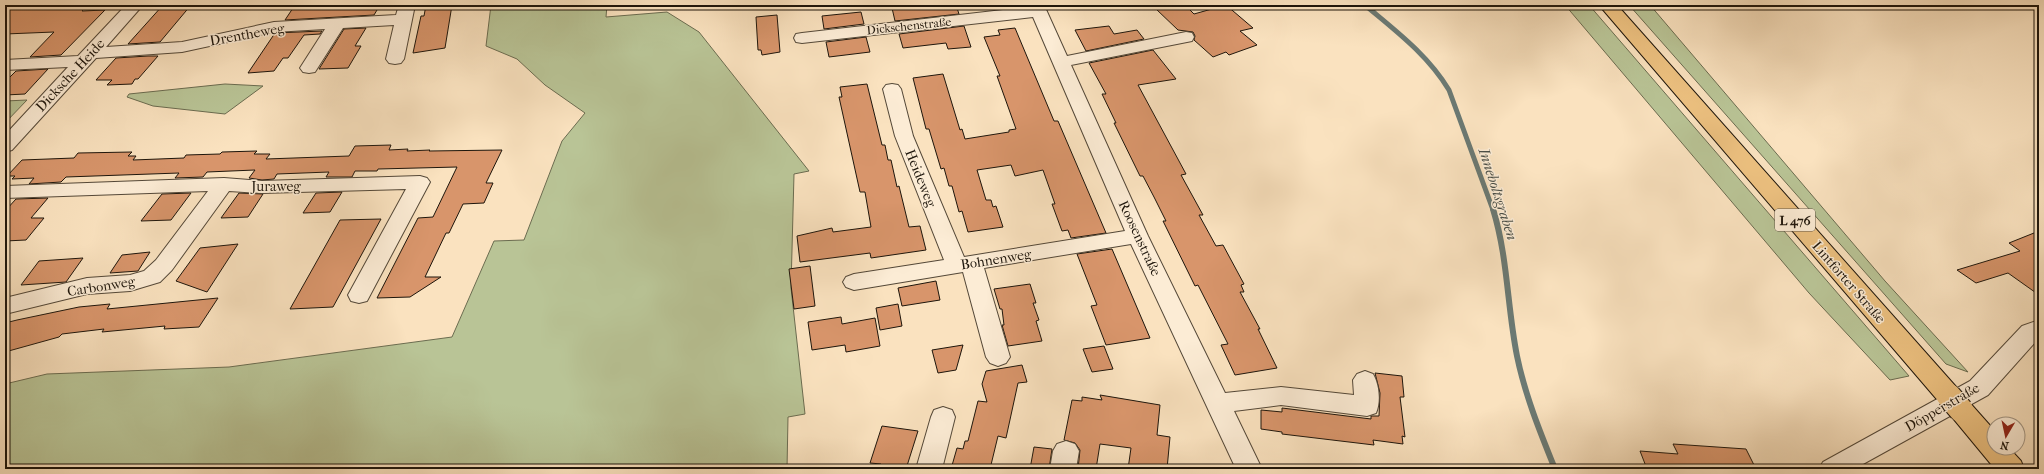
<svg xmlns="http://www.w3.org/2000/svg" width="2044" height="474" viewBox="0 0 2044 474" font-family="'IM FELL French Canon',serif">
  <rect width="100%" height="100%" fill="#fae2bf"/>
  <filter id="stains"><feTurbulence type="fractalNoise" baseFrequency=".005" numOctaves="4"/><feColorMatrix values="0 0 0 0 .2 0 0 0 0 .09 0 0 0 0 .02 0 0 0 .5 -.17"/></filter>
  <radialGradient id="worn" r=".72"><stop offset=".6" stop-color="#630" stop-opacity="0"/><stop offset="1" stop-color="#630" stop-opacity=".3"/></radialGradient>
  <path fill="#b9c496" stroke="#6b6c50" d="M491 5H607L606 17 667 12 699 32 809 171 794 174 791 288 805 414 788 417 787 469H5V384L47 374 229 367 452 337 494 241 524 240 562 141 585 113 545 85 517 59 486 46Z
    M1565 5H1589L1909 376 1890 380 1809 293Z
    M1629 5H1650L1885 281 1968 372 1946 364Z
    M225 84 263 86 225 114 153 106 127 97 129 94Z
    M27 100 5 123V101Z"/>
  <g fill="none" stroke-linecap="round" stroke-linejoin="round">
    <path stroke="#6b7973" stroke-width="5" d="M1365 5C1396 31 1428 55 1449 90L1493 210"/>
    <path stroke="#6b7973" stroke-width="6" d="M1493 209C1508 258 1507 306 1517 356 1525 395 1540 432 1555 469"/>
  </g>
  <path fill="#d8956b" stroke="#1d150b" d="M14 5H88L82 11 105 10 61 55 30 57 54 32 5 34V13Z
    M163 5H191L160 42 128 44Z
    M295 5H380L374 15 285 20Z
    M426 5H452L445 48 413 53 421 16H424Z
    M920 5H956L959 14 895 21 892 8Z
    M1172 5H1185L1194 14 1226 5 1253 28 1240 31 1257 45 1229 55 1226 52 1213 57 1194 40 1195 36 1193 32 1178 30 1156 9Z
    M861 12 864 24 824 29 822 16Z
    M777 15 780 52 762 55 761 50H758L756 17Z
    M964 26 971 47 948 49 946 43 903 48 899 34Z
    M1109 26 1114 34 1137 30 1144 39 1086 51 1075 30Z
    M366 28 355 46H361L348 68 319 69 344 29Z
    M1015 28 1054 121H1058L1106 233 1071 238 1068 230 1062 231 1052 204H1055L1043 170 1015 176 1011 165 977 170 986 200H991L993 207 996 206 1003 227 968 232 962 211 959 212 952 186H949L944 168 941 169 929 129H926L913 78 943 74 960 130 962 129 965 139 1009 132V130L1016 129 997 76H1000L984 37 1000 35 998 30Z
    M322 31 320 34 304 35 288 58H283L274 71 248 73 275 33Z
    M866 37 870 52 829 57 826 42Z
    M1153 50 1176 79 1138 85 1186 174 1181 175 1203 215H1199L1216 246 1223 245 1244 284 1241 285 1244 292H1240L1260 329H1258L1277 368 1235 375 1221 345 1228 344 1198 285 1195 286 1163 221H1166L1154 197 1143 176H1140L1114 123H1116L1102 94H1106L1089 63Z
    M148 56H158L138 79H135L132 84 107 85 112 80H96L116 58Z
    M48 69 25 94 5 95V82L16 71Z
    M867 84 882 145H885L888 160H891L897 187 899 186 909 227 920 226 926 250 871 258 870 253 800 262 797 236 832 228 833 232 871 227 865 192H860L839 97H842L840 87Z
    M391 145 389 150 408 149 407 151 430 150 429 151 502 150 486 183H493L484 203 463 204 449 233H446L425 277H441L410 297 377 298 418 218 433 217 457 167 378 169 377 171H355L352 177H326L329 172 277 174 274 179 262 180 249 178 255 170 207 172 203 177 175 178 179 173 66 177 61 182 29 184 34 178 12 179 15 176H7L22 160 74 158 78 153 132 152 128 156H136L133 160 184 158 186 155 220 154 222 152 257 151 254 154H270L266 159 349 156 355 146Z
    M342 192 330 212 303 213 316 193Z
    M191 193 171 220 141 221 162 194Z
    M239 193 263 194 248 217 221 218Z
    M48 198 31 218H44L26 240 5 241V211L16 199Z
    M381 219 333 307 290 309 340 220Z
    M2039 231V295L2008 273 1976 283 1957 270 2020 251 2009 243Z
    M238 244 207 292 176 281 200 248Z
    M1112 249 1150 338 1106 345 1091 306 1097 305 1077 254Z
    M150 252 138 271 110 273 122 255Z
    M83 258 66 282 21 285 39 261Z
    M810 266 815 306 794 309 789 269Z
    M936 281 940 300 902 306 898 288Z
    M1030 284 1036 303H1033L1039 320 1036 321 1042 341 1008 346 1002 325H1004L1002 309H1000L994 289Z
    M218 298 199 327 164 329 165 326 102 332 104 329 62 334 59 337 5 352V323L17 320 79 307 110 304 107 309Z
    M898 304 902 326 880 330 876 308Z
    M841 317 842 324 875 318 880 346 846 352 845 345 812 350 808 322Z
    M963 345 956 370 938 373 932 350Z
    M1104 346 1113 369 1092 372 1083 349Z
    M1022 365 1027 382 1018 383 1006 438 998 436 990 469H951L957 448 963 449 965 441H968L978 401 987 402 982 384 986 371Z
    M1375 373 1402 376 1404 397H1400L1405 437 1402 436 1403 444 1373 440 1374 445 1282 434V432L1261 429V410L1282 412V408L1371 419V416H1379L1380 393Z
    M1100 395 1160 405 1157 435 1170 437 1167 469H1128L1131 448 1100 444 1096 469H1078L1080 450 1075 443 1064 440 1072 400 1082 401V397L1102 400Z
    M882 426 918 431 906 469H880L881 464 870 463Z
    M1673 444 1746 449 1756 469H1647L1640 451 1678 454Z
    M1034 447 1052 449 1049 469H1030Z"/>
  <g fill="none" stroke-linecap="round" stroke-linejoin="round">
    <defs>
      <path id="minor" d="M126 5H143L106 47 182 42 274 22 396 15 399 5H415L404 59 401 63 395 64 389 63 386 59 394 25 343 28 315 72 309 73 303 72 300 68 325 29 274 32 182 52 96 58 12 150 5 152V135L68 67 5 70V60L78 56Z
        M1028 5H1044L1067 56 1186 32 1192 33 1194 37 1192 41 1071 65 1148 236 1225 393 1281 387 1354 395 1353 380 1357 374 1365 371 1373 374C1379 384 1381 402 1376 413L1367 416 1281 405 1234 411 1262 469H1236L1131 244 984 268 1010 357 1006 363 998 366 990 363 986 357 963 272 854 290 846 287 843 282 846 277 854 274 944 260 895 136 883 89 886 85 892 84 898 85 901 89 913 136 964 257 1125 231 1033 17 802 43 796 42 794 38 796 34 802 33 1029 7Z
        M420 176 427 178 430 182 367 301 359 303 351 301 348 295 406 189 262 193 229 191 172 270 160 282 130 291 87 294 5 314V298L87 278 130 275 144 271 156 260 208 191 5 198V186L224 178 262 181Z
        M2039 320V338L1988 395 1854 469H1819L1823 462 1970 381 2022 326Z
        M943 407 952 410 955 417 942 469H916L931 417 934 410Z
        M1066 441 1075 444 1079 451 1076 469H1050L1053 451 1057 444Z"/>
      <path id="major" d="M1599 5H1617L1958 389 1962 396 1959 400 1970 403 1994 430V448H2009L2021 461 2024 469H1995L1952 417 1948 410 1951 405 1940 403Z"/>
    </defs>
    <use href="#minor" stroke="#544838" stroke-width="2"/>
    <use href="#major" stroke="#1d150b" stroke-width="2"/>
    <use href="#minor" fill="#fcecd5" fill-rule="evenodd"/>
    <use href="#major" fill="#edc180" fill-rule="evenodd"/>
    <defs>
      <path id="major-bridge" d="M1949 396 1961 410"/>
    </defs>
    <use href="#major-bridge" stroke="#1d150b" stroke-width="26" stroke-linecap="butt"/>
    <use href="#major-bridge" stroke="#edc180" stroke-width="24"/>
  </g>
  <g text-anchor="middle" stroke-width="3" stroke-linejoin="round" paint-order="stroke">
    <g font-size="12" fill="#1d150b" stroke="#fcecd5">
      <text transform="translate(909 26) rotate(-6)" y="4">Dickschenstraße</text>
    </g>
    <rect fill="#fcecd5" stroke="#605648" stroke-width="1" x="1775" y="209" width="40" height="22" rx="3"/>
    <g font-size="13" font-weight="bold" fill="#1d150b">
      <text x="1795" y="225">L 476</text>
    </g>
    <g font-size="14" fill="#1d150b" stroke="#fcecd5">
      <text transform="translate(247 34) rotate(-10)" y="5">Drentheweg</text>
      <text transform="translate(70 75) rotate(-47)" y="5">Dicksche Heide</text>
      <text transform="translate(921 178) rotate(68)" y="5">Heideweg</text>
      <text x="276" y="191">Juraweg</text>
      <text transform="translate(1140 238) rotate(65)" y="5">Roosenstraße</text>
      <text transform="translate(996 259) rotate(-9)" y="5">Bohnenweg</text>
      <text transform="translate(1849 282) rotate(49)" y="5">Lintforter Straße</text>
      <text transform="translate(101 286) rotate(-9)" y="5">Carbonweg</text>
      <text transform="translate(1942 407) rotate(-30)" y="5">Döpperstraße</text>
    </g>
    <g font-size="15" font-style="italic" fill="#4a4f48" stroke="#fcecd5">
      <text transform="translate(1498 194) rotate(72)" y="5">Inneboltsgraben</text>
    </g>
  </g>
  <rect width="2044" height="474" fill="none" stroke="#fae2bf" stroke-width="20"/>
  <rect x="6" y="6" width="2032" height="462" fill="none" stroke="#1d150b" stroke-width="2"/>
  <rect x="10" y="10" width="2024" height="454" fill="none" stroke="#1d150b"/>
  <g transform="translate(2006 436) rotate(189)"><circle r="19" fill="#fcecd5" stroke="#a39684"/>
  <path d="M0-3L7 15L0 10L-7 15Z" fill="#8f2418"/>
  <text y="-6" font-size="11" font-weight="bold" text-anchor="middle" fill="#1d150b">N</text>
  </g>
  <rect width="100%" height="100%" filter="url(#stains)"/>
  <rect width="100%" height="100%" fill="url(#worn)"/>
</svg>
